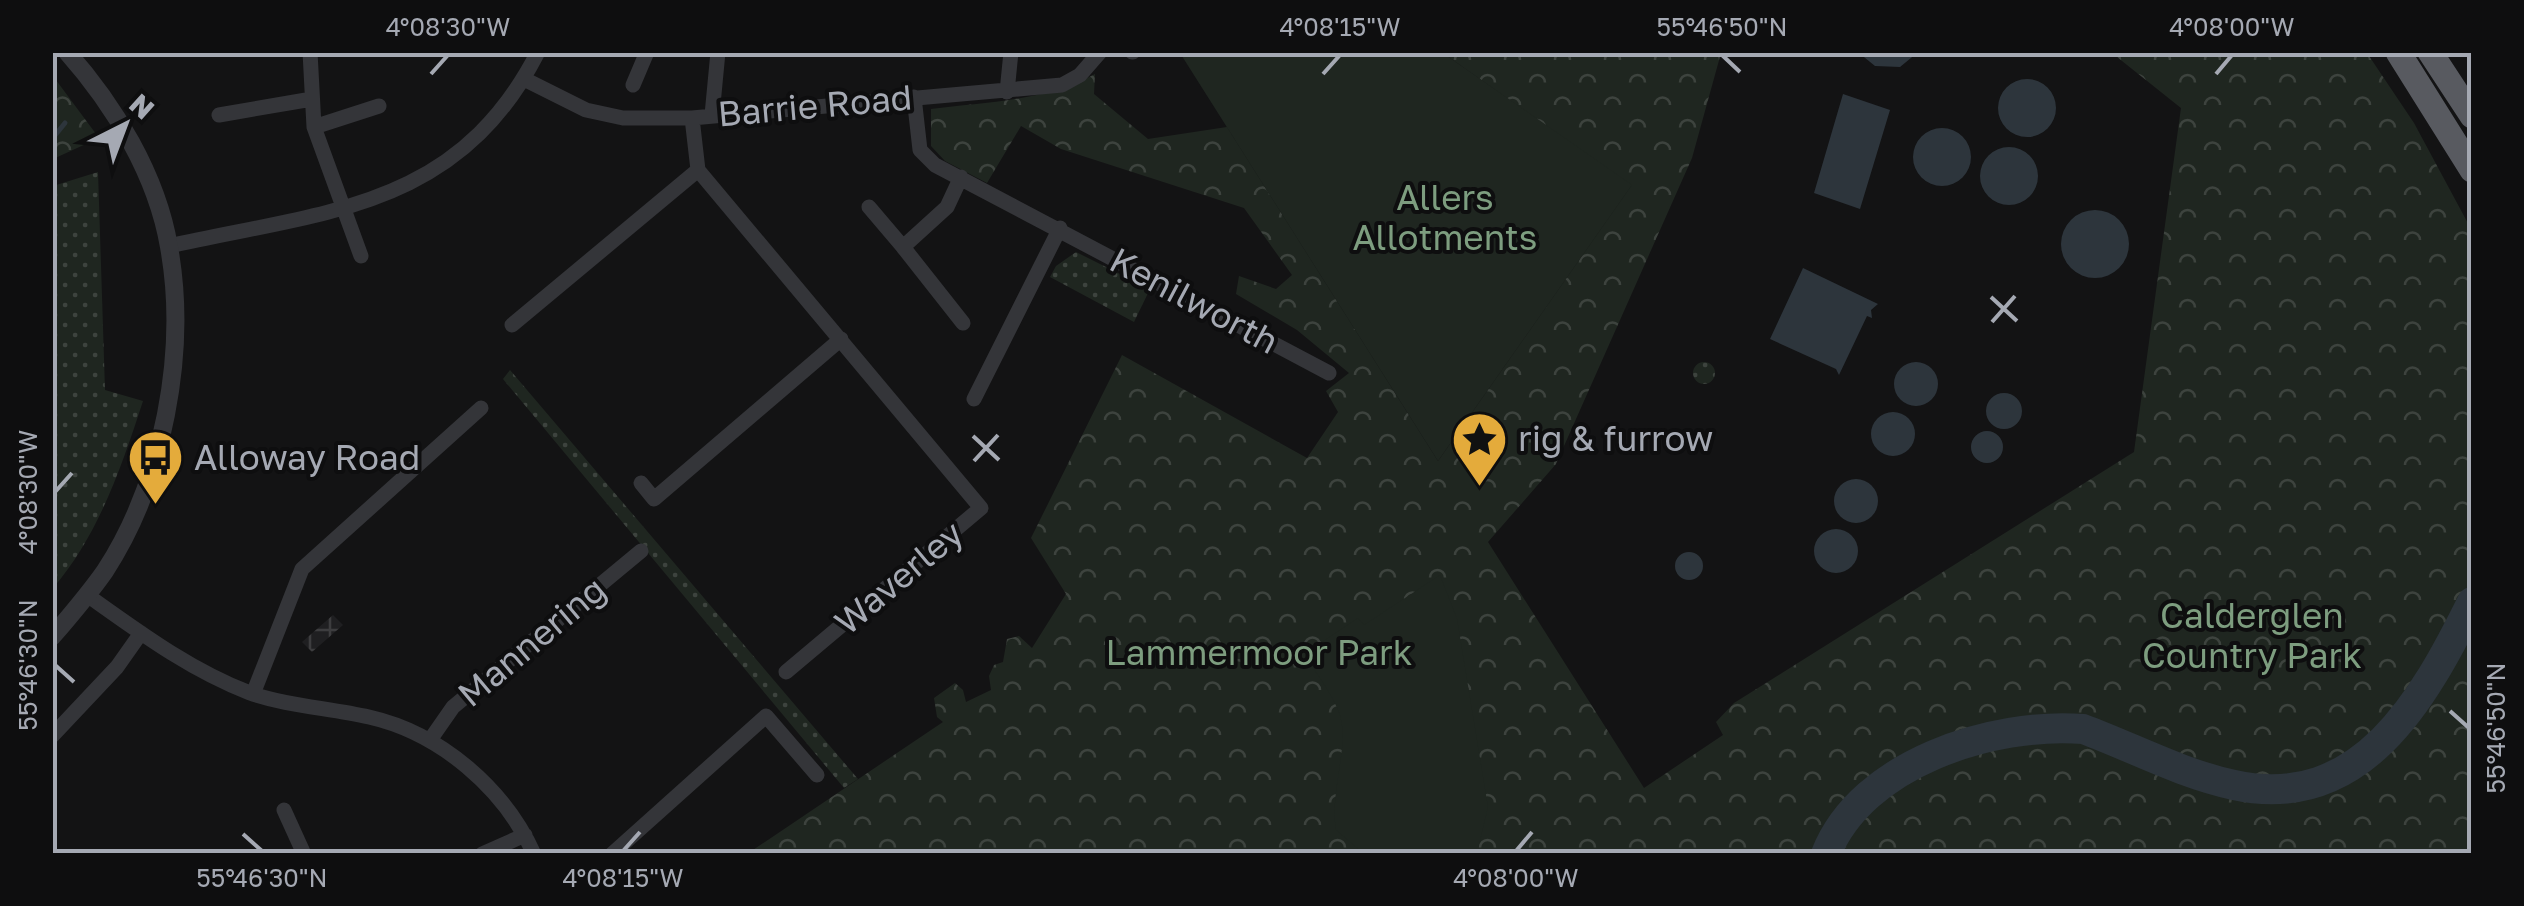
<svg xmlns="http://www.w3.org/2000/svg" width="2524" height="906" viewBox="0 0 2524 906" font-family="'Golos Text',sans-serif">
  <defs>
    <pattern id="industrial-grid" width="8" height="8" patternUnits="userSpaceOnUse" patternTransform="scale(2.5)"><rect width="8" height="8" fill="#1f1f21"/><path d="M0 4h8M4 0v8" fill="none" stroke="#3d3d3f"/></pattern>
    <pattern id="grass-dots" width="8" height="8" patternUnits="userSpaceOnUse" patternTransform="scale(2.5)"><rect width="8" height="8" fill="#1f2620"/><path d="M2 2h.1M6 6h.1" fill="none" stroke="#3d433e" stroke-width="1.8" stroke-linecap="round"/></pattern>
    <pattern id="forest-crowns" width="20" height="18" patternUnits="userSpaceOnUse" patternTransform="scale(2.5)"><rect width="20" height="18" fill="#1f2620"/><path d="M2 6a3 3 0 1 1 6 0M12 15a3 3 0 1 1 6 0" fill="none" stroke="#3d433e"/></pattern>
  </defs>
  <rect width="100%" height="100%" fill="#131314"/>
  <path fill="url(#industrial-grid)" d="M333 615 343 625 312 652 302 642Z"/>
  <path fill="url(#grass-dots)" d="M98 172 105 390 143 401C122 466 98 536 53 588V186Z
    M1076 252 1150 289 1134 322 1050 277 1056 266Z
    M1693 373a11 11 0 1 1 22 0a11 11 0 1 1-22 0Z
    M510 370 858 779 844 788 503 379Z"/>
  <path fill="url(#forest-crowns)" d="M1443 53H1721L1692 158 1556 464 1488 542 1644 788 1723 735 1716 722 1734 703 2134 452 2181 108 2112 53H2367L2414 123 2471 229V853L747 854 943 722 937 717 934 698 955 683 963 690 966 702 991 690 989 676 994 665 1003 662 1007 639 1019 636 1032 648 1066 594 1031 538 1122 355 1307 458 1338 412 1326 391 1349 373 1297 330 1236 294 1239 276 1276 289 1292 275 1244 208 1061 149 1021 126 987 183 945 161 931 146V109C986 102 1046 101 1095 74L1094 94 1148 139 1227 127 1438 461 1631 186Z
    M53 76 99 138 53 159Z"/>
  <path fill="#1f2620" d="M1180 53H1443L1632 185 1438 461Z
    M1440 575 1457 619 1488 807 1477 853H1363L1336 830C1329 790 1352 742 1338 710 1330 690 1315 672 1304 654L1358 618 1364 625Z"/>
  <path fill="#2d353c" d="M1859 53H1917L1900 67 1875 66Z
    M1998 108a29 29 0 1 1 58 0a29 29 0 1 1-58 0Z
    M1843 94 1890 110 1860 209 1814 193Z
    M1913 157a29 29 0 1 1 58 0a29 29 0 1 1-58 0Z
    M1980 176a29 29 0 1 1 58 0a29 29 0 1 1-58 0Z
    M2061 244a34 34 0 1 1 68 0a34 34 0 1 1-68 0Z
    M1803 268 1878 304 1871 310 1872 318 1867 316 1839 375 1836 369 1770 339Z
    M1894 384a22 22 0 1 1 44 0a22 22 0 1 1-44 0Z
    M1986 411a18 18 0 1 1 36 0a18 18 0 1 1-36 0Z
    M1871 434a22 22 0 1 1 44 0a22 22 0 1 1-44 0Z
    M1971 447a16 16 0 1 1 32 0a16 16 0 1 1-32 0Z
    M1834 501a22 22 0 1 1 44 0a22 22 0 1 1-44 0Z
    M1814 551a22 22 0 1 1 44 0a22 22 0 1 1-44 0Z
    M1675 566a14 14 0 1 1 28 0a14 14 0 1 1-28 0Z"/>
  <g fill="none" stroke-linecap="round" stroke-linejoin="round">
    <path stroke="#2d353c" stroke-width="5" d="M52 139 65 123"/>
    <path stroke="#2d353c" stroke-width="30" d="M1826 854C1862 763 1993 722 2083 729 2132 747 2182 774 2234 785 2361 813 2424 699 2472 602"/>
    <path stroke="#343539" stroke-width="15" d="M310 52 314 127 361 256
      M1132 52H1133
      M524 79 586 110 623 118H692L1062 85 1080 75 1100 52
      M633 85 647 52
      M1007 92 1011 52
      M914 97 920 150 935 165 1329 373
      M219 115 312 99
      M712 115 718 52
      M692 118 698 170 981 508 786 672
      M314 127 379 106
      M961 177 947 207 903 247 963 323
      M869 207 903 247
      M169 246C324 211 457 210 538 52
      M512 325 698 170
      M974 399 1060 228
      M641 483 654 499 841 339
      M87 595C139 632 190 670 250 693 287 706 330 708 369 717 440 733 504 788 534 854
      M253 694 302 569 481 408
      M52 736 117 667 141 633
      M430 740 453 707 641 551
      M284 810 304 854
      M482 854 525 835
      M612 854 766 716 817 775"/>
    <path stroke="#343539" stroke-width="18" d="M52 637C70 616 89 594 105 571 163 482 188 352 169 247 157 175 114 105 67 52"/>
    <path stroke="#585a60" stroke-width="25" d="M2398 52 2472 170
      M2430 52 2472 116"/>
  </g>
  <path fill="none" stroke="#a5a9b3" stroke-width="4" d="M1722 55 1740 72M431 74 448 55M1323 74 1340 55M2216 74 2232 55M1991 297 2017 321M1992 322 2015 296M973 436 999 460M974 461 998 435M55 492 72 473M55 665 74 682M2450 711 2469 728M243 834 262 851M623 851 640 832M1516 851 1532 832"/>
  <defs>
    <symbol id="sight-pin" viewBox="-11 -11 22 30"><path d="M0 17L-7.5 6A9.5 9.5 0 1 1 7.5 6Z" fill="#e4ab3b" stroke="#0e0e0f"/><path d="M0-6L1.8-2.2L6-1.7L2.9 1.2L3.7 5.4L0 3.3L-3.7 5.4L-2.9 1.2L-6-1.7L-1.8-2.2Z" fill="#111"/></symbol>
    <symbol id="bus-pin" viewBox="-11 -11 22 30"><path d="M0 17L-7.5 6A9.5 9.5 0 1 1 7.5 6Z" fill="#e4ab3b" stroke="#0e0e0f"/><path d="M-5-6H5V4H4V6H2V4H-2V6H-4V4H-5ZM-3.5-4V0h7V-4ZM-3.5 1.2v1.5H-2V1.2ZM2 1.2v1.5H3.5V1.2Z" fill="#111"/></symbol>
  </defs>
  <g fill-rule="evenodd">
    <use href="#sight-pin" x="1448" y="408" width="63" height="86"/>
    <use href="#bus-pin" x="124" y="426" width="63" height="86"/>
  </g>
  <g text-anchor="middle" stroke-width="8" stroke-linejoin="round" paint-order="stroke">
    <g font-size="35" fill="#a5a9b3" stroke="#0e0e0f">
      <text transform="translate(815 106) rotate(-5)" y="12">Barrie Road</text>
      <text transform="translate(1194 301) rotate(28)" y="12">Kenilworth</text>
      <text transform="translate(899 578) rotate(-40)" y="12">Waverley</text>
      <text transform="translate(532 642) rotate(-40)" y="12">Mannering</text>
    </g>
    <g font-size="35" fill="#7d9d7f" stroke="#0e0e0f">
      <text x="1445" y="210">Allers<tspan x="1445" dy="40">Allotments</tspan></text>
      <text x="2252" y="628">Calderglen<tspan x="2252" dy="40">Country Park</tspan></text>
      <text x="1259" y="665">Lammermoor Park</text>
    </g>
    <g font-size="35" fill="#a5a9b3" stroke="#0e0e0f" text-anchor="start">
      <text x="1518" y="451">rig &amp; furrow</text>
      <text x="194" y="470">Alloway Road</text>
    </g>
  </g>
  <rect width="2524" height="906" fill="none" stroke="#0e0e0f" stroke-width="110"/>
  <g transform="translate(125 125) rotate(42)" stroke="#0e0e0f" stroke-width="8" paint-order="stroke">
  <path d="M0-8L18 38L0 25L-18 38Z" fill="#a5a9b3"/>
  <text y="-15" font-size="28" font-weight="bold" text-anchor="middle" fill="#a5a9b3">N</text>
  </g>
  <rect x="55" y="55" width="2414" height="796" fill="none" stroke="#a5a9b3" stroke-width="4"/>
  <g font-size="25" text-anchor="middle" fill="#a5a9b3">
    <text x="448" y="36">4°08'30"W</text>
    <text x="1340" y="36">4°08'15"W</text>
    <text x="1722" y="36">55°46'50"N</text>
    <text x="2232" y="36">4°08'00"W</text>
    <text transform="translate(28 492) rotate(-90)" y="9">4°08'30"W</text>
    <text transform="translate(28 665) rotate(-90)" y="9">55°46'30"N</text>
    <text transform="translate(2496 728) rotate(-90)" y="9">55°46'50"N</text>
    <text x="262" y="887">55°46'30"N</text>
    <text x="623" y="887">4°08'15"W</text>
    <text x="1516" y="887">4°08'00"W</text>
  </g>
</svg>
